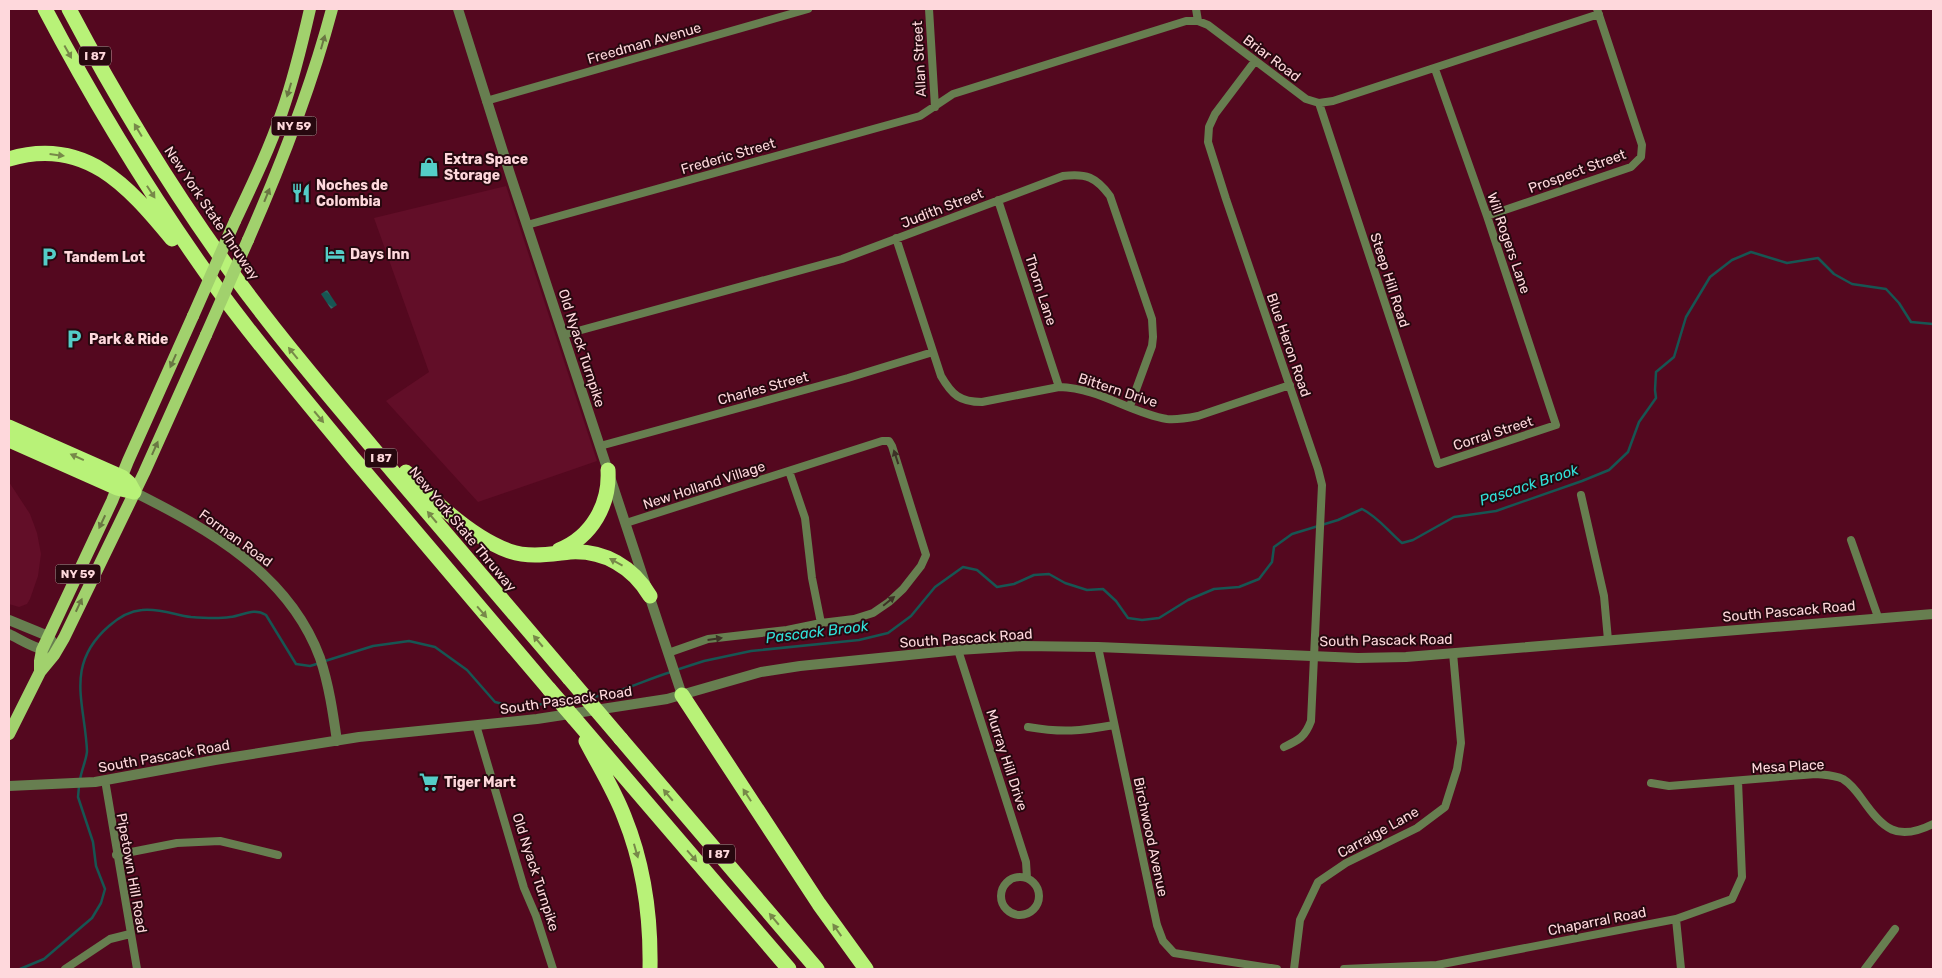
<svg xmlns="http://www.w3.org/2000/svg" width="1942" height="978" viewBox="0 0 1942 978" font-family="Rubik,sans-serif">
  <defs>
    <pattern id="water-waves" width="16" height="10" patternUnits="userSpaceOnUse" patternTransform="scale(1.25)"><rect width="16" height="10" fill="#175653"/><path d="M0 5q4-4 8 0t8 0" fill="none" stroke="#3a6e6b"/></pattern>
  </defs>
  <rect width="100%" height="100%" fill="#54081f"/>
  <path fill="#620e28" d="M506 186 597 461 478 502 386 401 429 372 374 218Z
    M9 482 30 514 37 533 41 554 38 576 30 599 27 604 19 607 9 604Z"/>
  <path fill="url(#water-waves)" d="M327 290 337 305 331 309 321 294Z"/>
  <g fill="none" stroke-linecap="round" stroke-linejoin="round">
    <path stroke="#175653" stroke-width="2.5" d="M325 661 373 646 409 641 435 647 467 670 495 702 515 707 553 703
      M676 670 704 661 751 651 859 640 888 633 911 616 935 587 963 567 977 570 997 587 1014 584 1034 575 1049 574 1065 583 1087 590 1103 589 1116 601 1128 618 1142 620 1159 618 1188 600 1214 589 1239 587 1259 579 1272 562 1274 547 1292 534 1338 520 1362 509C1378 517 1388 531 1402 543L1413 540 1454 517 1496 511 1582 481 1609 470 1628 452 1639 422 1656 398 1655 390 1656 372 1674 357 1686 317 1710 277 1732 260 1751 252 1787 263 1818 258 1834 274 1852 284 1886 289 1899 303 1911 322 1933 324
      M593 697C621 693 644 680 671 672
      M566 701 580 699
      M80 780C81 771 87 758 87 751 85 703 64 665 109 626 118 618 130 611 142 610 160 608 175 615 191 617 203 618 218 619 230 617 243 616 253 607 266 615L296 664 310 666 320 663
      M20 969 44 959 92 918 101 903 105 889 96 866 93 842 78 797 79 786"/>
    <path stroke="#677e50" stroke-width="8" d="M929 9 935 107
      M1196 9 1198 21
      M1255 61 1215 114 1209 127 1208 142 1226 199 1318 469 1322 485 1311 721C1305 737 1299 740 1284 747
      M486 101 808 9
      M1319 103 1438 464 1556 425 1487 216 1435 69
      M998 200 1059 387
      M1487 216 1631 167 1641 157 1642 145 1597 9
      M527 225 920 116 953 94 1186 21H1198L1208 25 1306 99 1319 103 1333 101 1599 14
      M896 238 941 376C952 395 960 402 982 402L1059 387C1100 388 1130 413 1167 419 1177 420 1188 418 1198 416L1290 385
      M563 335 842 259 1063 176C1086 173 1096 177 1110 196L1152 319 1153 337 1152 346 1130 406
      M600 446 848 378 933 352
      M789 471 805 518 812 578 821 623
      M1581 495 1604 596 1608 640
      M626 523 882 441H889L892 446 926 555 921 566 903 589 889 602 873 613 854 619 821 623 787 630 708 639 668 653
      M1851 540 1878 617
      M1098 647 1157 925 1163 941 1174 953 1277 969
      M958 650 1026 862 1027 878
      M476 725 524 888 536 916 553 969
      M1028 727C1063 733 1080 731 1114 725
      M105 780 137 969
      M1651 783 1669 786 1816 774C1825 775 1835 775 1843 779 1851 784 1857 792 1862 799 1883 829 1897 842 1933 824
      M116 855 177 843 220 841 278 855
      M1001 896a19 19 0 1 1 38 0a19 19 0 1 1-38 0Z
      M1676 919 1681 969
      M65 969 110 939 130 934
      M1294 969 1300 920 1318 882 1346 863 1417 828 1445 807 1457 769 1461 743 1453 653
      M1344 969 1437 965 1676 919 1732 899 1742 877 1738 781
      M1865 969 1895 929"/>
    <path stroke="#677e50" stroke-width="10" d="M458 9 510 174 682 695
      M134 492C210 530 289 574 320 658 329 685 333 713 337 741
      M9 620 48 636 58 649C41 654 24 641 9 634
      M9 786 95 782 215 760 359 737 537 719 667 699 761 672 800 666 958 650 1022 646 1098 647 1358 658 1406 657 1933 614"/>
    <path stroke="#a1d16d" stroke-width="12" d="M235 221C252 185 269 150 282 112 294 78 302 44 310 9
      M248 240C281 165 311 88 332 9
      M40 672V661L42 650 112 501 128 461 193 316
      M9 734 40 672 54 655 64 638 144 473 206 335"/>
    <path stroke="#b8f278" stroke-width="15" d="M45 9C96 106 153 199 217 288 260 347 307 402 353 458 418 535 483 612 549 689
      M69 9C118 102 173 192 235 277 285 345 340 409 394 473 453 542 511 610 569 678
      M9 159C85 136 128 186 172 239
      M9 427 122 477 129 483 134 492
      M9 440 117 488 134 492
      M406 472C433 501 471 537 509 551 529 558 550 554 570 552 604 550 633 567 650 596
      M559 550C592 537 610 504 608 470
      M682 695 819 904 866 969
      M574 718 789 969
      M621 739 817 969
      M586 741C599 766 614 790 624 816 644 865 651 917 650 969"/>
    <path stroke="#a1d16d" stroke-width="12" d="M193 316 235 221
      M206 335 248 240"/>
    <path stroke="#b8f278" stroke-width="15" d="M569 678 621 739
      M549 689 574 718"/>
  </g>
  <defs><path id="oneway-solid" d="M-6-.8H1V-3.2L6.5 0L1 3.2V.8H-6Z" transform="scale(1.25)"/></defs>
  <g fill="#6a7743">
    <use href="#oneway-solid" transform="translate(323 42) rotate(-74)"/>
    <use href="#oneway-solid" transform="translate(289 90) rotate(107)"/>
    <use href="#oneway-solid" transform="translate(267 195) rotate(-68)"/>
    <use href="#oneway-solid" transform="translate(173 361) rotate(114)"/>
    <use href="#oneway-solid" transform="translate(155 448) rotate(-66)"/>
    <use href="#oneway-solid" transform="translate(102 522) rotate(115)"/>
    <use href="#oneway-solid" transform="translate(79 605) rotate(-65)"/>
  </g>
  <g fill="#778949">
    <use href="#oneway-solid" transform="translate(68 52) rotate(61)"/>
    <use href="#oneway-solid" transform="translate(138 130) rotate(-121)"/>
    <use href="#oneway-solid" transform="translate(57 155) rotate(7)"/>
    <use href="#oneway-solid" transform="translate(151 192) rotate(57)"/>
    <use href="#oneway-solid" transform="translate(293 353) rotate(-129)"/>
    <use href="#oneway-solid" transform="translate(319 417) rotate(50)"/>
    <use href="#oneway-solid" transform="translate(77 457) rotate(-156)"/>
    <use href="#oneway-solid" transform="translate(432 517) rotate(-130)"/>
    <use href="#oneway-solid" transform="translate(616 562) rotate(-151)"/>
    <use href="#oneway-solid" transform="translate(482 612) rotate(49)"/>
    <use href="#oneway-solid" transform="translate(538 641) rotate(-130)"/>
    <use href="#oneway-solid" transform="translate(668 795) rotate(-130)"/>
    <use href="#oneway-solid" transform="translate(747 795) rotate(-123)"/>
    <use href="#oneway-solid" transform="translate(636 851) rotate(74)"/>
    <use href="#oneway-solid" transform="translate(692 856) rotate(49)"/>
    <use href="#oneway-solid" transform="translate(774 919) rotate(-130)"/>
    <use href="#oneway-solid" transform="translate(837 930) rotate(-125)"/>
  </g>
  <g fill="#3d3126">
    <use href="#oneway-solid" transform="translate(896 457) rotate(-108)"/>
    <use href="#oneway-solid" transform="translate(889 601) rotate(-39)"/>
    <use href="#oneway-solid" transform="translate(715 639) rotate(-8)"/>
  </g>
  <defs>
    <symbol id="shop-bare" viewBox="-9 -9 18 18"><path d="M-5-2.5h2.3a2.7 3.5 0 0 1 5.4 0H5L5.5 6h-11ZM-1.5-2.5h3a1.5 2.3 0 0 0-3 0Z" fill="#54cdc7" stroke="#27080f" stroke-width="2.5" paint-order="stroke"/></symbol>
    <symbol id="restaurant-bare" viewBox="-9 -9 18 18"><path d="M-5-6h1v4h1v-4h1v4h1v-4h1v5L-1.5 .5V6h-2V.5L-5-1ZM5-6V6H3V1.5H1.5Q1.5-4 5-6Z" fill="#54cdc7" stroke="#27080f" stroke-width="2.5" paint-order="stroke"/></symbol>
    <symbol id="hotel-bare" viewBox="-9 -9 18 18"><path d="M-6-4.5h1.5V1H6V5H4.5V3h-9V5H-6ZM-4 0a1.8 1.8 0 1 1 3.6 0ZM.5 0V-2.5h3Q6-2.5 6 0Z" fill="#54cdc7" stroke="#27080f" stroke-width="2.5" paint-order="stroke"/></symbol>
    <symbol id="parking-bare" viewBox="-9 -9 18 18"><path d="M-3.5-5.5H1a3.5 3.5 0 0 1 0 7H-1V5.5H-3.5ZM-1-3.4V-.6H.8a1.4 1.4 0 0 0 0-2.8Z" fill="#54cdc7" stroke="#27080f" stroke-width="2.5" paint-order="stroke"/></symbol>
    <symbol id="supermarket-bare" viewBox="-9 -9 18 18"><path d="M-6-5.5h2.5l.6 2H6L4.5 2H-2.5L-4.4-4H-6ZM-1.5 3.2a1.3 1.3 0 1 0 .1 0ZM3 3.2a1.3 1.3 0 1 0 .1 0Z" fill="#54cdc7" stroke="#27080f" stroke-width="2.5" paint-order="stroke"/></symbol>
  </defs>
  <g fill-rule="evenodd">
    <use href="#shop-bare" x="415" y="153" width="28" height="28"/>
    <use href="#restaurant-bare" x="287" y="179" width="28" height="28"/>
    <use href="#hotel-bare" x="321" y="240" width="28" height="28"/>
    <use href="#parking-bare" x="35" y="243" width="28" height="28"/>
    <use href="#parking-bare" x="60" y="325" width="28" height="28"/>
    <use href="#supermarket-bare" x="415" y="768" width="28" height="28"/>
  </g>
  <g text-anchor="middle" stroke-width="4" stroke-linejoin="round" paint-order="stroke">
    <g fill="#27080f" stroke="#be9a9e" stroke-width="1">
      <rect x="79" y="46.5" width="32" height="19" rx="4"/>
      <rect x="271.5" y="116.5" width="45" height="19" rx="4"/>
      <rect x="365" y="448.5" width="32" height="19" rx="4"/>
      <rect x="55.5" y="564.5" width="45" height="19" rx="4"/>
      <rect x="703" y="844.5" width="32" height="19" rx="4"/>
    </g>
    <g font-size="12" font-weight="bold" fill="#fed8dc">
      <text x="95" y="60">I 87</text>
      <text x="294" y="130">NY 59</text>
      <text x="381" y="462">I 87</text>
      <text x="78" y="578">NY 59</text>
      <text x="719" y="858">I 87</text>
    </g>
    <g font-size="14" fill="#fed8dc" stroke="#27080f">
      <text transform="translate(644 43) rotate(-16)" y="5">Freedman Avenue</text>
      <text transform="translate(1272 58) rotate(37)" y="5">Briar Road</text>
      <text transform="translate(919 59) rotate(-93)" y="5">Allan Street</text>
      <text transform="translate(728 156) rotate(-16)" y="5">Frederic Street</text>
      <text transform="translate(1577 171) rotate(-20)" y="5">Prospect Street</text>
      <text transform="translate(942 208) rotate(-21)" y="5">Judith Street</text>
      <text transform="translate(212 213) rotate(56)" y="5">New York State Thruway</text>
      <text transform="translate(1509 243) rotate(71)" y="5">Will Rogers Lane</text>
      <text transform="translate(1390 280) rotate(72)" y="5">Steep Hill Road</text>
      <text transform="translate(1041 290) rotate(72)" y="5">Thorn Lane</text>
      <text transform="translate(1289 345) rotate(71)" y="5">Blue Heron Road</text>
      <text transform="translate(582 348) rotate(72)" y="5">Old Nyack Turnpike</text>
      <text transform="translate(763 388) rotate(-15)" y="5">Charles Street</text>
      <text transform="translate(1118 390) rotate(18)" y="5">Bittern Drive</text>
      <text transform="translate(1493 433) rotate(-18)" y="5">Corral Street</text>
      <text transform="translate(704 485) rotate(-18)" y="5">New Holland Village</text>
      <text transform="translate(463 529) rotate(50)" y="5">New York State Thruway</text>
      <text transform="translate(236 538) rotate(36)" y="5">Forman Road</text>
      <text transform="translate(1789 611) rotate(-5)" y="5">South Pascack Road</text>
      <text transform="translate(966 638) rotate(-4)" y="5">South Pascack Road</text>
      <text transform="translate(1386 640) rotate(-1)" y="5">South Pascack Road</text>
      <text transform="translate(566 700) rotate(-8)" y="5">South Pascack Road</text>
      <text transform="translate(164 756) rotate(-10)" y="5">South Pascack Road</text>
      <text transform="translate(1007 760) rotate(72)" y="5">Murray Hill Drive</text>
      <text transform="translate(1788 766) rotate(-3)" y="5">Mesa Place</text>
      <text transform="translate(1378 832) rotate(-29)" y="5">Carraige Lane</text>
      <text transform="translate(1151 837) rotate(78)" y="5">Birchwood Avenue</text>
      <text transform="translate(536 872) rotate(72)" y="5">Old Nyack Turnpike</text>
      <text transform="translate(132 873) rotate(80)" y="5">Pipetown Hill Road</text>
      <text transform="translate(1597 921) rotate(-11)" y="5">Chaparral Road</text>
    </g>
    <g font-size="14" font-weight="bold" fill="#fed8dc" stroke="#27080f" text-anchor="start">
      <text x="444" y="164">Extra Space<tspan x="444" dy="16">Storage</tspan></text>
      <text x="316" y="190">Noches de<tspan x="316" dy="16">Colombia</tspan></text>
      <text x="350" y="259">Days Inn</text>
      <text x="64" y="262">Tandem Lot</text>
      <text x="89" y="344">Park &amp; Ride</text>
      <text x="444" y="787">Tiger Mart</text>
    </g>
    <g font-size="15" font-style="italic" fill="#31e1d9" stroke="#27080f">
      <text transform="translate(1529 485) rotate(-18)" y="5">Pascack Brook</text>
      <text transform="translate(817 632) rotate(-7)" y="5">Pascack Brook</text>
    </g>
  </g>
  <rect width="1942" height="978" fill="none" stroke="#fed8dc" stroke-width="20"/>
</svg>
